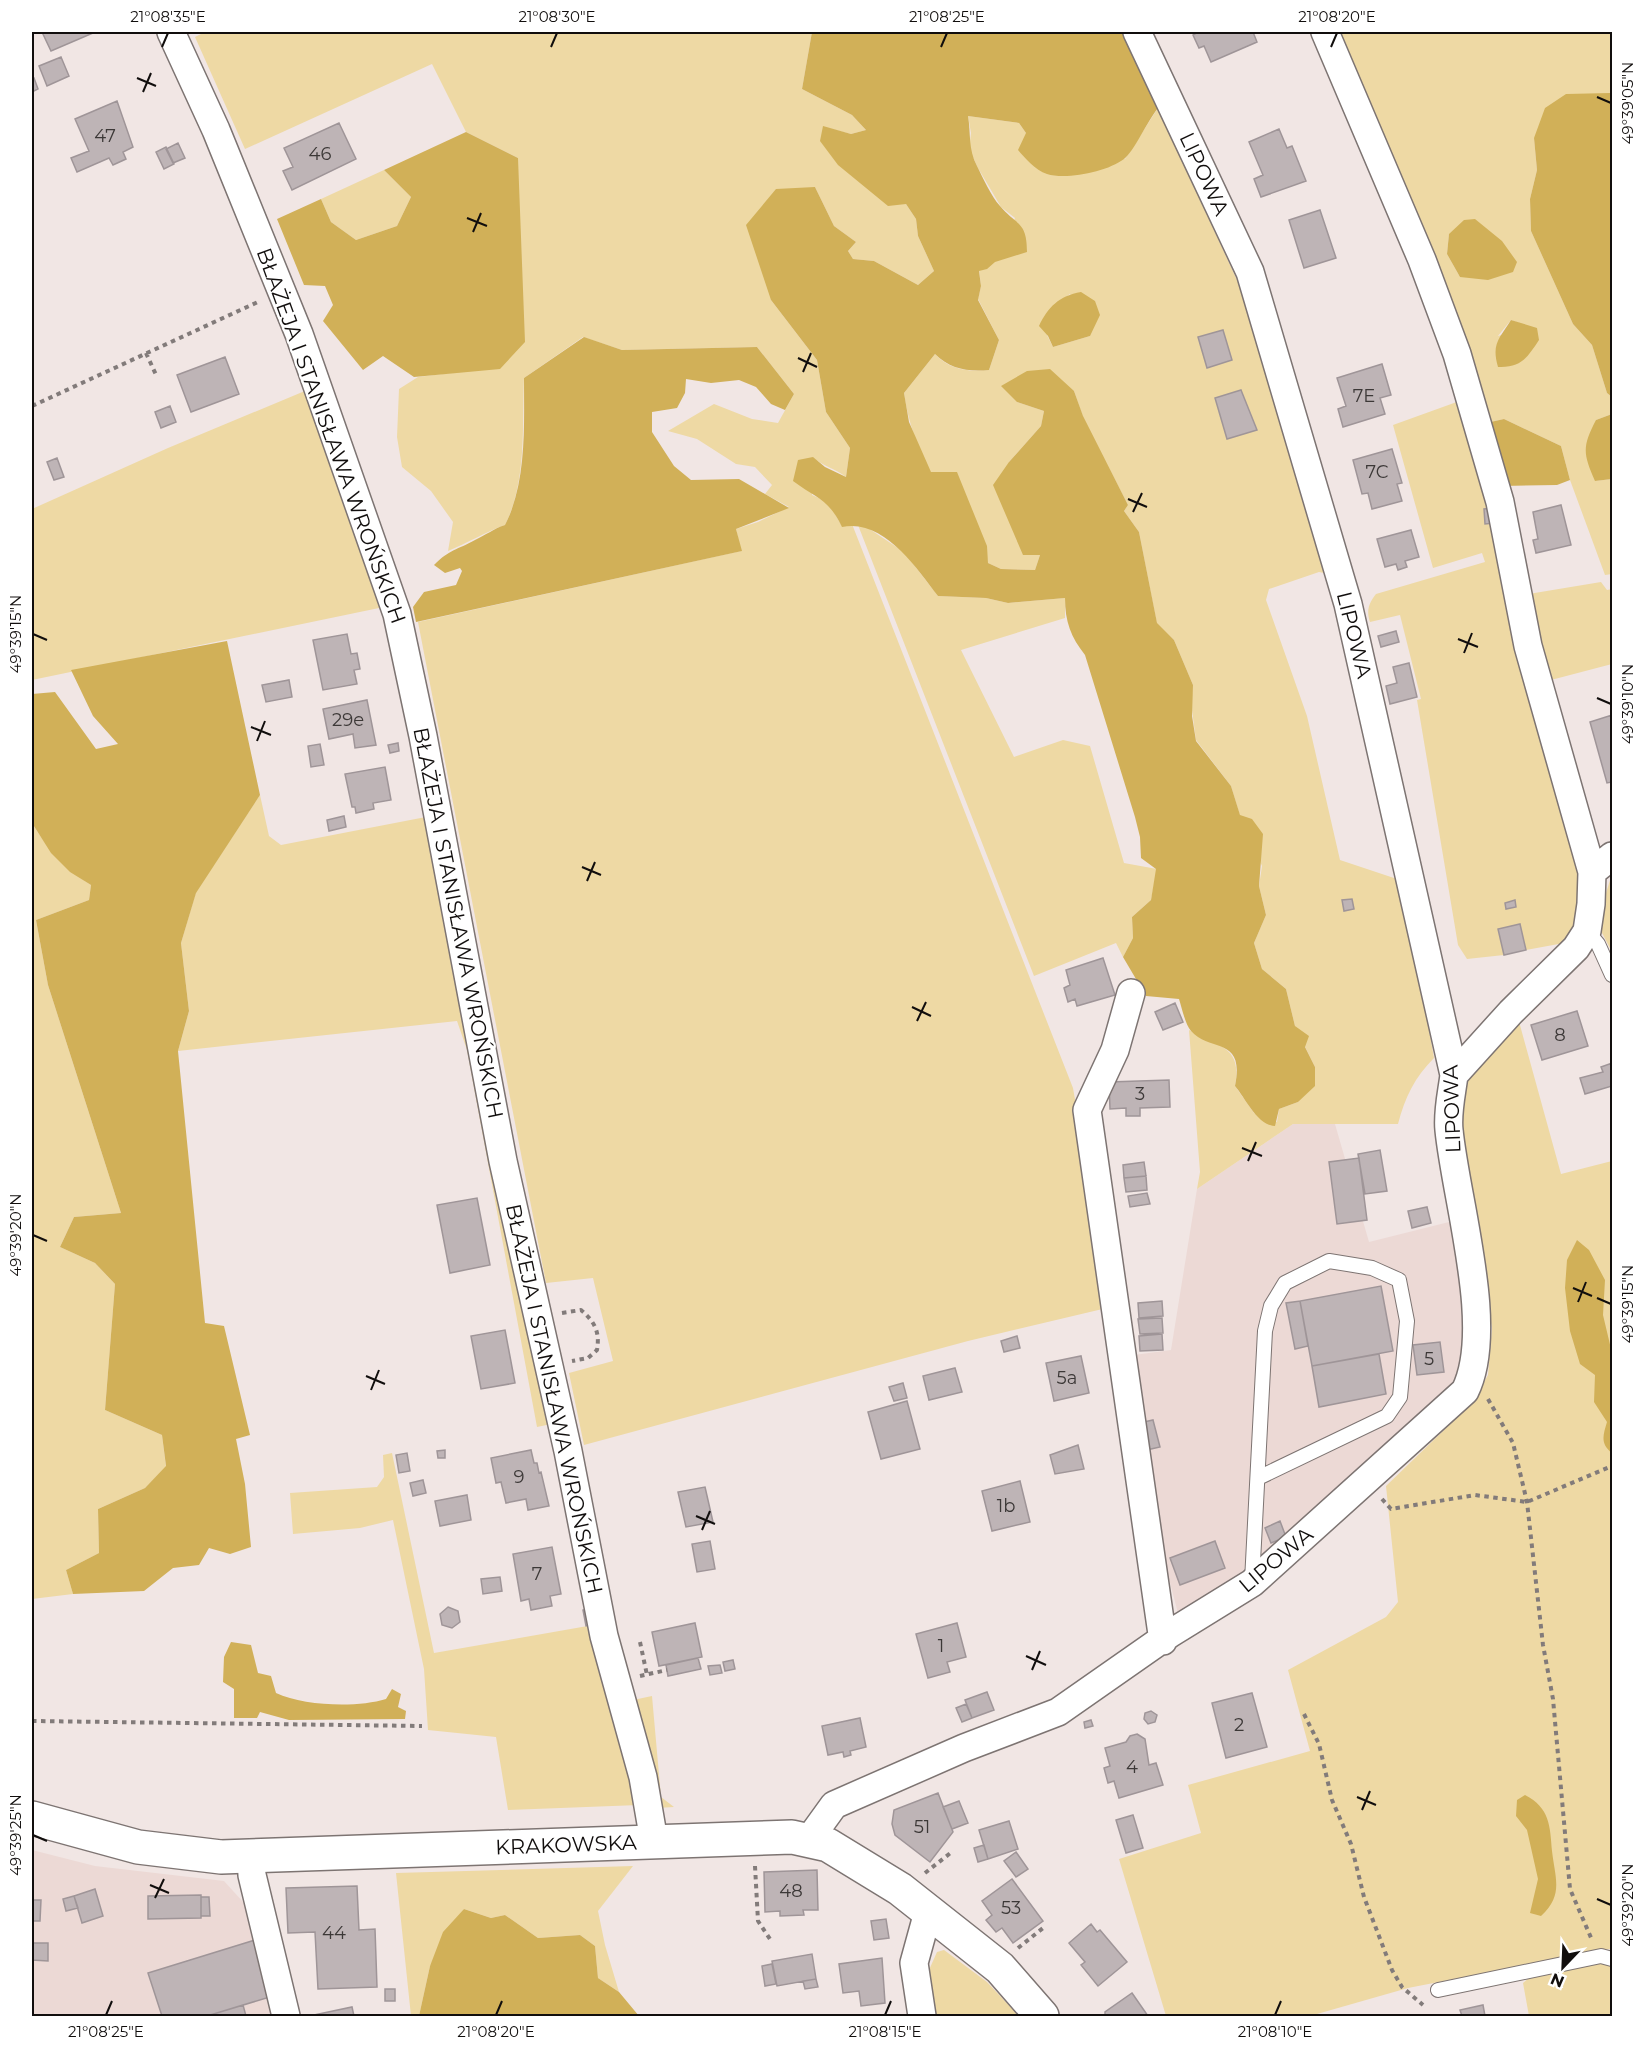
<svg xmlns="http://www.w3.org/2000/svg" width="1644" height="2048" viewBox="0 0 1644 2048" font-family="Montserrat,sans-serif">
  <rect width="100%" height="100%" fill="#f1e6e4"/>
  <path fill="#ecd9d5" d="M1293 1124H1335L1369 1242 1457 1220 1476 1324 1466 1385 1265 1565 1179 1617 1143 1479 1134 1355 1171 1350 1197 1189Z
    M32 1850 95 1866 224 1881 244 1903 279 2016H32Z"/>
  <path fill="#eed9a4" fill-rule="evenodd" d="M205 32H812L802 89 852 115 866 130 851 134 823 127 906 204 916 219 918 236 934 271 918 285 874 261 853 259 848 251 856 242 834 226 815 187 771 300 817 360 826 412 850 448 846 477C836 469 823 466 812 457V495L828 502 842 526 852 524 1073 1088 1111 1307 968 1341 584 1445 569 1373 613 1361 593 1278 546 1283 418 622 741 551 736 529 758 522 789 507 765 494 772 485 755 467 736 464 697 439 668 431 714 404 752 419 778 423 794 394 757 347 622 350 583 337 524 378C522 427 527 481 505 525 485 532 468 543 448 551L453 522 431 491 402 467 397 437 399 389 418 377 459 372 518 158 466 132 432 64 245 149 195 37Z
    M1333 32H1612V94L1609 93 1534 138 1537 170 1530 199 1531 231 1573 324 1592 345 1607 393 1612 397V414L1596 420 1595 481 1612 479V574L1605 575 1570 480 1561 446 1504 419 1486 423ZM1449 234 1460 277 1447 254ZM1511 320 1530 327 1498 336Z
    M1158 108 1253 315 1334 575 1319 572 1269 589 1266 600 1307 716 1340 860 1400 880 1402 877 1434 1058C1415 1077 1405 1097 1398 1124H1293L1197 1189 1200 1172 1189 1030C1216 1047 1243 1044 1235 1086L1254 1113 1277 1122 1279 1109 1298 1102 1315 1067 1295 1026 1286 989 1262 969 1254 943 1266 915 1259 886 1262 866 1240 816 1231 786 1196 740 1191 703 1193 685 1174 640 1157 624 1139 532 1124 511 1128 505 1084 420 1074 391 1017 402 1044 411 1041 426 1009 462 1040 555 1035 570 1001 569 988 563C984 527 948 503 930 471 917 447 908 421 904 393L935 354C950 370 968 372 989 370L999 340 978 299 981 286 979 270C1000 267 1007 235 1015 218L1001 207 978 168 969 149 971 133 968 116 1019 123 1026 133 1125 159ZM1070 294 1090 336 1053 347 1047 335 1061 301Z
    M384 170 411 197 397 226 356 240 331 222 321 199Z
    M312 388 386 604 379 608 32 680V509L168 448Z
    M1465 399 1578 850 1580 923 1564 943 1526 950 1520 924 1498 930 1504 955 1467 959 1458 945 1417 700 1421 699 1400 615 1370 622C1366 610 1369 603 1376 594L1485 562 1482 553 1433 568 1393 425Z
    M862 524 904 552 938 596 986 598 1008 603 1065 598V618L961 650 1014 757 1063 740 1090 746 1124 863 1157 869 1151 900 1132 917 1133 938 1123 957 1116 943 1034 976 858 525Z
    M1601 582 1607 590 1612 589V664L1551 680 1522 595Z
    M260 795 269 836 281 845 431 816 556 1423 537 1427 467 1050 457 1021 178 1051 189 1011 181 943 196 892Z
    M32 823C48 849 64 868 91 885L89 900 36 920 48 985 121 1213 74 1217 60 1247 95 1263 115 1284 105 1410 162 1435 166 1467 145 1488 98 1509 99 1553 66 1570 73 1594 32 1599Z
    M1612 874V952L1601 931 1600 912Z
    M1518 1018 1561 1174 1612 1161V1950L1609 1949 1408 1988 1310 2016H1166L1119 1859 1201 1833 1188 1785 1310 1751 1288 1670 1386 1617 1398 1602 1386 1486 1470 1405 1488 1375 1492 1328 1458 1123 1463 1087 1494 1041Z
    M392 1453 434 1653 599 1624 639 1805 508 1810 496 1737 428 1730 424 1669 393 1520 360 1528 293 1534 290 1493 377 1487 384 1477 383 1455Z
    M652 1696 661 1797 674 1807 657 1808 633 1700Z
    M633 1866 598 1911 605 1945 619 1992 598 1978 595 1946 580 1935 538 1938 505 1915 491 1918 464 1909 430 1966 419 2016H411L396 1873Z
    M944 1950 987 1982 1019 2016H933L929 1970 937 1952Z
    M1601 1961 1612 1966V2016H1529L1523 1983 1531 1976Z"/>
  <path fill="#d1b058" d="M812 32H1125L1158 108C1148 120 1133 153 1124 159 1107 172 1066 180 1047 174 1035 170 1025 158 1018 150L1026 133 1019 123 968 116C971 134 968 149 977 166 983 178 991 196 1000 206 1017 226 1027 221 1027 252L995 262 987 269 979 271 981 286 978 300 999 340 989 370C968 372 950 369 935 354L904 393 909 422 931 472H957L987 546 988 563 1001 569 1035 570 1040 555H1023L993 485 1009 462 1041 426 1044 411 1017 402 1001 386 1027 371 1050 369 1074 391 1083 416 1128 505 1124 511 1139 532 1157 623 1174 640 1193 685 1192 716 1196 741 1231 786 1240 815 1252 819 1263 834 1259 886 1266 915 1254 943 1262 969 1286 989 1295 1026 1309 1036 1305 1047 1315 1067V1086L1298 1102 1279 1109 1275 1126C1257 1125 1246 1099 1235 1086 1245 1036 1211 1053 1191 1031 1185 1024 1182 1008 1179 999L1146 996 1123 957 1133 938 1132 917 1151 900 1156 869 1141 858 1140 837 1135 817 1085 655C1071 637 1065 622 1065 598L1008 603 986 598 938 596C916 567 883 518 842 527 828 498 817 499 793 481L798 460 813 457 825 467 846 477 850 448 826 412 817 360 771 300 746 225 776 189 815 187 834 226 856 242 848 251 853 259 874 261 918 285 934 271 918 236 916 219 906 204 888 206 838 165 820 141 823 126 851 134 866 130 852 115 802 89Z
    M1610 93 1612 94V397L1607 393 1592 345 1573 324 1531 231 1530 199 1537 170 1534 138 1545 108 1566 94Z
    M466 132 518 158 525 342 500 369 414 377 383 356 363 370 323 321 333 305 325 286 304 285 277 219 321 199 331 222 356 240 397 226 411 197 384 170Z
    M1475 219 1502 241 1517 262 1513 272 1488 280 1460 277 1447 254 1449 234 1464 220Z
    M1081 292 1095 301 1100 315 1090 336 1053 347 1048 336 1039 326C1048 307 1059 296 1081 292Z
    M1511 320 1537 328 1539 340C1527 358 1521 368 1498 367 1491 343 1500 338 1511 320Z
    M584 337 622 350 757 347 794 394 785 410 771 404 756 387 739 380 711 383 686 379 685 393 677 408 652 412V432L674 466 691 480 739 479 789 508 736 529 742 551 416 622 413 607 424 592 456 585 462 571 460 568 445 573 434 565C450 549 457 550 475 540 486 535 493 529 505 525 527 482 524 425 524 378Z
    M1612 414V479L1595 481C1583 453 1582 447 1596 420Z
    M1504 419 1561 446 1570 480 1557 485 1502 486 1486 423Z
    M227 641 260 795 196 893 181 943 189 1011 178 1051 205 1323 224 1326 250 1435 236 1439 245 1484 251 1547 230 1554 209 1548 199 1565 173 1568 144 1591 73 1594 66 1570 99 1553 98 1509 145 1488 166 1466 162 1435 105 1410 115 1284 95 1263 60 1247 74 1217 121 1213 48 985 36 920 89 900 91 885 70 872 51 853 32 823V694L55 692 96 749 118 744 93 716 71 670Z
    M1577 1240 1589 1250 1605 1280 1603 1315 1612 1353V1453C1600 1444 1603 1435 1607 1422L1594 1402 1595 1375 1580 1364 1570 1331 1565 1288 1567 1260Z
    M231 1642 251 1645 258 1673 271 1676 276 1693C304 1706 357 1708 386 1699L392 1689 401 1694 398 1707 406 1711 405 1719 289 1720 260 1712 257 1718H234V1689L223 1682 224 1657Z
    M1525 1795C1550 1808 1550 1826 1552 1851 1555 1878 1564 1895 1541 1916L1530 1913 1538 1879 1527 1830 1516 1816 1517 1800Z
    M464 1909 491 1918 505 1915 538 1938 580 1935 595 1946 598 1978 619 1992 639 2016H419L430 1966 443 1932Z"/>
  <path fill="#beb4b6" stroke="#9f9598" stroke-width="1.5" d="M42 32H92L93 33 51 51Z
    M1198 32H1253L1257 42 1211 62 1204 46 1199 48 1193 35Z
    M61 57 69 76 47 86 39 66Z
    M34 78 38 89 32 92V79Z
    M117 101 133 147 123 152 126 159 113 165 109 158 77 172 71 158 89 151 75 119Z
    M339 123 356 159 292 190 283 171 293 167 284 148Z
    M1279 129 1287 148 1292 146 1306 181 1261 197 1254 179 1263 175 1249 142Z
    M178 143 185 158 173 163 166 149Z
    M166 147 174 164 164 169 156 152Z
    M1320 210 1336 258 1304 268 1289 220Z
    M1223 330 1232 360 1207 368 1198 337Z
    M225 357 239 394 191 412 177 375Z
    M1382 364 1391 395 1380 398 1385 414 1343 427 1338 409 1346 406 1337 378Z
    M1241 390 1257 430 1227 439 1215 398Z
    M170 406 176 422 161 428 155 412Z
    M1392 449 1402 483 1397 484 1402 501 1372 509 1368 493 1362 494 1353 460Z
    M57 458 64 477 54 480 47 462Z
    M1561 505 1571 545 1536 553 1533 540 1538 539 1533 512Z
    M1493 508 1494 523 1485 524 1484 509Z
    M1411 530 1419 557 1405 561 1407 567 1398 570 1396 564 1385 567 1377 539Z
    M1396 631 1399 642 1381 647 1378 636Z
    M347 634 351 654 357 653 360 669 354 670 357 684 323 690 313 640Z
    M1409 663 1417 697 1390 704 1386 686 1397 683 1393 667Z
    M289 680 292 697 266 702 262 685Z
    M367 700 376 745 355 748 353 734 329 739 323 709Z
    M1612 715V782L1607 783 1590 722Z
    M398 743 399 751 390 753 388 745Z
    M320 744 324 765 311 767 308 746Z
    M385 767 391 800 373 803 374 809 356 813 355 807H352L345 774Z
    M344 816 346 827 329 831 327 820Z
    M1352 899 1354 909 1344 911 1342 900Z
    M1515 900 1516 907 1506 909 1505 903Z
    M1520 924 1526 950 1504 955 1498 929Z
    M1103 958 1115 995 1077 1006 1075 999 1068 1002 1064 988 1070 985 1066 970Z
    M1175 1003 1183 1022 1163 1030 1155 1012Z
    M1577 1011 1588 1046 1542 1060 1531 1025Z
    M1612 1063V1086L1585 1094 1580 1078 1603 1072 1601 1067Z
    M1169 1080 1170 1107 1140 1108V1116H1126V1108L1110 1109 1109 1082Z
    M1380 1150 1387 1191 1365 1194 1358 1154Z
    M1359 1158 1367 1220 1337 1224 1329 1162Z
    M1144 1162 1146 1176 1124 1178 1123 1165Z
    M1146 1176 1147 1190 1126 1192 1124 1178Z
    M1147 1193 1150 1204 1130 1207 1128 1196Z
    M477 1198 490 1265 450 1273 437 1205Z
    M1427 1207 1431 1223 1412 1228 1408 1211Z
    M1381 1286 1393 1351 1312 1366 1300 1301Z
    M1162 1301 1163 1316 1139 1318 1138 1303Z
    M1300 1301 1308 1346 1295 1349 1286 1303Z
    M1162 1318 1163 1333 1140 1334 1138 1319Z
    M505 1330 515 1383 481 1389 471 1336Z
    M1162 1334 1163 1350 1140 1351 1139 1336Z
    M1017 1336 1020 1348 1004 1352 1001 1341Z
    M1440 1342 1444 1372 1417 1375 1413 1345Z
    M1379 1354 1386 1394 1319 1407 1312 1366Z
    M1081 1356 1089 1393 1054 1401 1046 1363Z
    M955 1368 962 1392 929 1400 923 1376Z
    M903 1383 907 1398 894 1401 889 1387Z
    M907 1401 920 1449 881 1459 868 1412Z
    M1153 1420 1160 1447 1142 1451 1135 1424Z
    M1078 1445 1084 1469 1055 1474 1050 1455Z
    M445 1450V1458H438L437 1451Z
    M531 1450 534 1463H537L539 1473 541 1472 549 1506 528 1510 526 1499 506 1503 501 1482 496 1483 491 1458Z
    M407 1453 410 1471 399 1473 396 1455Z
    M423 1480 426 1493 413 1496 410 1483Z
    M1020 1481 1030 1522 992 1531 982 1491Z
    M705 1487 713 1522 686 1527 678 1492Z
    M467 1495 471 1520 440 1526 435 1501Z
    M1280 1521 1286 1537 1271 1543 1265 1528Z
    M710 1541 715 1569 697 1572 692 1544Z
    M1215 1541 1225 1568 1180 1585 1170 1558Z
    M552 1547 561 1594 550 1596 552 1606 531 1610 529 1599 521 1601 513 1554Z
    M500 1577 502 1591 483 1594 481 1579Z
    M448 1607 458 1611 460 1622 452 1628 442 1625 440 1614Z
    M593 1608 597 1624 586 1626 583 1610Z
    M695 1623 702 1657 659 1666 652 1632Z
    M957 1623 966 1657 947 1662 950 1672 928 1678 916 1634Z
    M698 1658 701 1669 668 1676 666 1665Z
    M733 1660 735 1669 725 1671 723 1662Z
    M720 1665 722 1673 710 1675 708 1666Z
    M987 1692 994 1710 972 1718 965 1700Z
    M1252 1693 1267 1747 1226 1758 1212 1703Z
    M966 1704 972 1718 962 1722 956 1708Z
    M1151 1711 1157 1715 1155 1722 1148 1724 1144 1719 1145 1713Z
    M860 1718 866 1747 850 1751 851 1755 844 1757 843 1752 828 1755 822 1726Z
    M1091 1720 1093 1726 1085 1728 1084 1722Z
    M1137 1734 1145 1739 1149 1765 1156 1763 1163 1785 1119 1798 1114 1781 1108 1783 1104 1768 1110 1766 1105 1748 1126 1742 1130 1736Z
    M938 1793 953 1832 930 1862 895 1835 892 1824 894 1810Z
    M959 1801 968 1823 952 1829 943 1807Z
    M1133 1815 1143 1848 1126 1853 1116 1820Z
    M1009 1821 1018 1849 988 1859 979 1830Z
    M984 1845 988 1859 978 1862 974 1848Z
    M1016 1852 1028 1869 1016 1877 1004 1861Z
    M817 1870 818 1910H803L804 1915 780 1916V1911L765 1912 764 1872Z
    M1012 1879 1043 1921 1013 1943 1002 1928 996 1932 986 1920 992 1915 982 1901Z
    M357 1886 359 1930 375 1929 377 1987 318 1989 315 1932 288 1933 286 1888Z
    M95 1889 103 1916 82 1923 74 1896Z
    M201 1895V1918L148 1919V1896Z
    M74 1896 78 1908 66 1911 63 1899Z
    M201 1897H209L210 1916H201Z
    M32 1900H41L40 1921H32Z
    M886 1919 889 1938 874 1940 871 1921Z
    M1091 1924 1097 1932 1100 1930 1127 1962 1098 1986 1081 1965 1085 1962 1069 1943Z
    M255 1940 273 1996 207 2016H162L148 1973Z
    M32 1943H48V1961L32 1960Z
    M812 1954 816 1979 777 1986 772 1961Z
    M882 1958 885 2003 861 2006 859 1991 843 1993 839 1964Z
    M772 1964 776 1984 765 1986 762 1966Z
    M816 1979 818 1987 805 1989 803 1981Z
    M385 1989H395V2001H385Z
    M1132 1993 1148 2016H1105V2012Z
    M243 2005 246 2016H207Z
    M1483 2005 1485 2016H1462L1460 2010Z
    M352 2007 354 2016 314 2015Z"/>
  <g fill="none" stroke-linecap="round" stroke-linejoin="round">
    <defs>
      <path id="service" d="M1587 931 1598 944 1612 975
        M1252 1581 1265 1331 1271 1306 1285 1283 1329 1261 1372 1268 1399 1280 1407 1321 1400 1397 1387 1416 1258 1478
        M1438 1990 1601 1956 1612 1959"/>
      <path id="minor" d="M171 32 216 130 299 334 397 614 423 736 503 1161 568 1451 604 1636 643 1777 654 1841
        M1325 32 1422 260 1457 354 1500 502 1528 646 1592 872 1591 904 1587 931 1576 948 1511 1012 1454 1075
        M1592 872 1612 856
        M1131 993 1115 1050 1087 1110 1163 1641
        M808 1841 834 1805 964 1748 1058 1712 1171 1633 1252 1583 1465 1391C1496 1329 1456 1201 1449 1130 1447 1112 1452 1092 1454 1075L1348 604 1250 272 1137 32
        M251 1857 252 1875 286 2016
        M922 2016 914 1963 928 1912"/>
      <path id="tertiary" d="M32 1818 138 1847 221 1857 792 1837 828 1845 900 1889 1000 1968 1042 2016"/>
    </defs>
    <use href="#service" stroke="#7d7472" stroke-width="16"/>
    <use href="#minor" stroke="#7d7472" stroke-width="30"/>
    <use href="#tertiary" stroke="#7d7472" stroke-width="36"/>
    <path stroke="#827b7a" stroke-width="4" stroke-dasharray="4.5 4.5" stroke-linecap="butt" d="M146 353 157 377
      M32 406 260 301
      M562 1313 581 1310C595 1322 600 1332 597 1350L588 1358 572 1361
      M1488 1399 1513 1443 1527 1502 1543 1645 1553 1699 1570 1889 1592 1940
      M1382 1499 1391 1509 1475 1495 1527 1502 1612 1466
      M640 1642 647 1675
      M640 1676 667 1670
      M1304 1714 1319 1744 1332 1800 1351 1844 1364 1897 1392 1970 1402 1987 1423 2005
      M32 1721 422 1726
      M755 1866 758 1921 772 1942
      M925 1873 953 1851
      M1018 1948 1043 1928"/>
    <use href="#service" stroke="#fff" stroke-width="14"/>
    <use href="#minor" stroke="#fff" stroke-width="27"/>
    <use href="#tertiary" stroke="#fff" stroke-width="33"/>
  </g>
  <path fill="none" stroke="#110e0d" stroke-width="2" d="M162 47 168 33M551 47 557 33M941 47 947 33M1331 47 1337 33M137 78 156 86M143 92 151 73M1597 97 1611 103M467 218 487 226M473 232 481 213M798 358 817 367M803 372 811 353M1128 499 1147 507M1133 512 1142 493M33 634 47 640M1458 639 1478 647M1464 653 1472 633M1597 698 1611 704M251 727 271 735M257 741 265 721M582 867 601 875M587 881 595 862M912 1007 931 1016M917 1021 926 1002M1242 1148 1262 1156M1248 1161 1256 1142M33 1235 47 1241M1573 1288 1592 1296M1597 1298 1611 1304M1578 1302 1586 1282M366 1376 385 1384M371 1390 379 1370M696 1516 715 1524M702 1530 710 1511M1026 1656 1046 1665M1032 1670 1040 1651M1357 1797 1376 1805M1362 1810 1370 1791M33 1835 47 1841M150 1885 169 1893M155 1898 164 1879M1597 1899 1611 1905M106 2015 112 2001M496 2015 502 2001M885 2015 891 2001M1275 2015 1281 2001"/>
  <g text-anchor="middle" stroke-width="4.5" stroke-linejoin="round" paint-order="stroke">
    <g font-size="18" fill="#3c3837">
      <text x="105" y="142">47</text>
      <text x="320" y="160">46</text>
      <text x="1364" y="402">7E</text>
      <text x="1377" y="478">7C</text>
      <text x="348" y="726">29e</text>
      <text x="1560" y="1041">8</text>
      <text x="1140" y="1100">3</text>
      <text x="1429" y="1365">5</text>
      <text x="1067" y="1384">5a</text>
      <text x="519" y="1483">9</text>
      <text x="1006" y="1512">1b</text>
      <text x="537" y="1580">7</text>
      <text x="941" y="1652">1</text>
      <text x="1239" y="1731">2</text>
      <text x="1132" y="1773">4</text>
      <text x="922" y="1833">51</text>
      <text x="791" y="1897">48</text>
      <text x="1011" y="1914">53</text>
      <text x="334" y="1939">44</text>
    </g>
    <g font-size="21" fill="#110e0d" stroke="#fff">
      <text transform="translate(1204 174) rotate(65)" y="7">LIPOWA</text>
      <text transform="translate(331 436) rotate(70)" y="7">BŁAŻEJA I STANISŁAWA WROŃSKICH</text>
      <text transform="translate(1354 635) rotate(76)" y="7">LIPOWA</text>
      <text transform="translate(458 923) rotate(79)" y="7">BŁAŻEJA I STANISŁAWA WROŃSKICH</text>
      <text transform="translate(1452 1109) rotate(-92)" y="7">LIPOWA</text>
      <text transform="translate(554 1399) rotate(78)" y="7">BŁAŻEJA I STANISŁAWA WROŃSKICH</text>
      <text transform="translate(1276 1560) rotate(-40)" y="7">LIPOWA</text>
      <text transform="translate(566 1845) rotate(-2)" y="7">KRAKOWSKA</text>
    </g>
  </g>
  <rect width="1644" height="2048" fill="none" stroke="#ffffff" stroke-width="66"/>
  <g transform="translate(1563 1967) rotate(203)" stroke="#ffffff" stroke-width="4.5" paint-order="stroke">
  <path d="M0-4.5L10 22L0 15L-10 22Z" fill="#110e0d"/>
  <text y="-9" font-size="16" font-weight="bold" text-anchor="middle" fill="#110e0d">N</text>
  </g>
  <rect x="33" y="33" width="1578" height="1982" fill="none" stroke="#110e0d" stroke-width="2"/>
  <g font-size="15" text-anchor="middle" fill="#110e0d">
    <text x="168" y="22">21°08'35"E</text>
    <text x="557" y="22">21°08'30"E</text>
    <text x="947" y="22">21°08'25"E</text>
    <text x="1337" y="22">21°08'20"E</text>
    <text transform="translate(1628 103) rotate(-90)" y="5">49°39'05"N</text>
    <text transform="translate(16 634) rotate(-90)" y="5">49°39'15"N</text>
    <text transform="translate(1628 704) rotate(-90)" y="5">49°39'10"N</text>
    <text transform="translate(16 1235) rotate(-90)" y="5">49°39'20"N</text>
    <text transform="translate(1628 1304) rotate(-90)" y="5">49°39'15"N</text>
    <text transform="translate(16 1835) rotate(-90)" y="5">49°39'25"N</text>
    <text transform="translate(1628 1905) rotate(-90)" y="5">49°39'20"N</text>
    <text x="106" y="2037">21°08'25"E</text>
    <text x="496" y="2037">21°08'20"E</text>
    <text x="885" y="2037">21°08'15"E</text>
    <text x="1275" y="2037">21°08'10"E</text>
  </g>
</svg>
